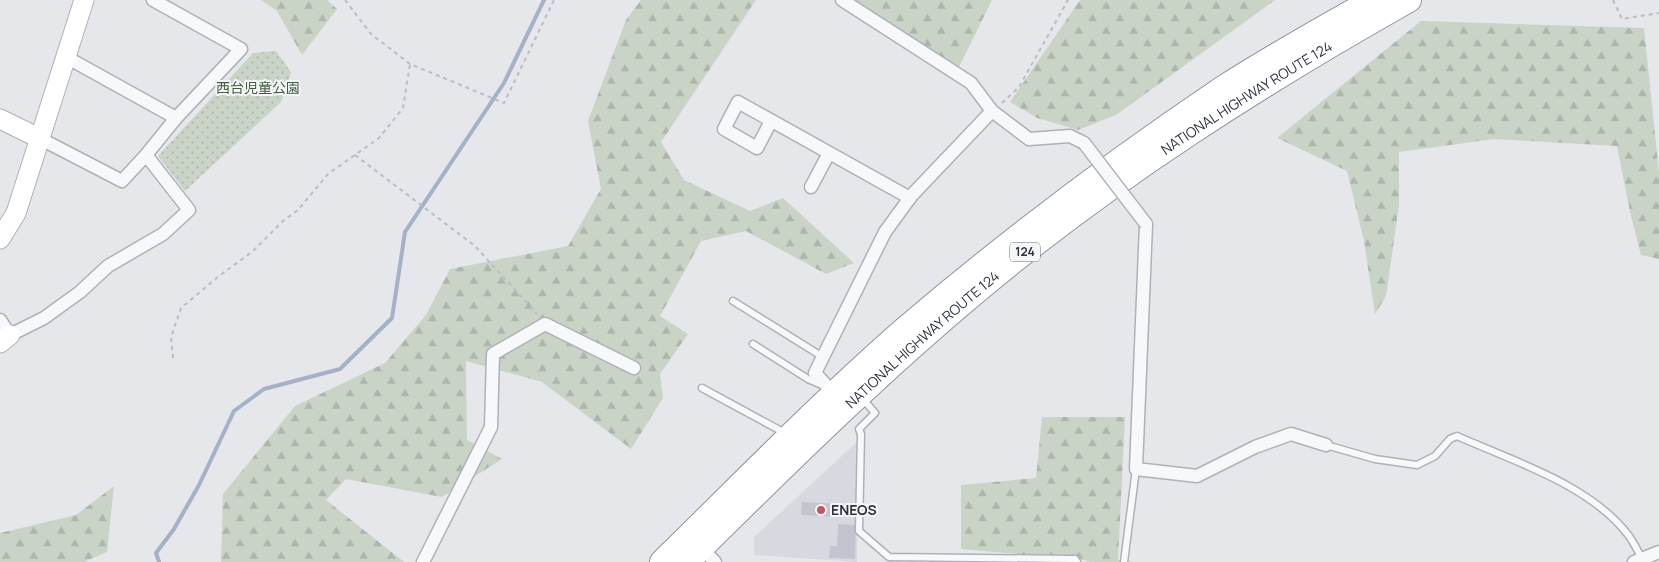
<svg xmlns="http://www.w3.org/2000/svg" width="1659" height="562" viewBox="0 0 1659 562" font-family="Manrope,'Noto Sans JP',sans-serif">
  <defs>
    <pattern id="grass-dots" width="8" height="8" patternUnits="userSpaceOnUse" patternTransform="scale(1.25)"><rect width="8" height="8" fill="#c9d4c7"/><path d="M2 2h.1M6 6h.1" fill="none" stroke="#adb6ac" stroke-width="1.8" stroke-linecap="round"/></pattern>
    <pattern id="forest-firs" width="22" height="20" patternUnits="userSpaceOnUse" patternTransform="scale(1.25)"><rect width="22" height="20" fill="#c9d4c7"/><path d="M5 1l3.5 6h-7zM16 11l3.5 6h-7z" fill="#adb6ac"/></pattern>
  </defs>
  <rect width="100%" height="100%" fill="#e5e7eb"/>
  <path fill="#d7d9e0" d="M859 440 857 562 754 555V537Z"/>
  <path fill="url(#grass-dots)" d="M276 51 291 72 281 102 185 191 158 156 253 53Z"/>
  <path fill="url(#forest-firs)" d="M261 0H327L337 9 302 55 277 11Z
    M641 0H756L661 142 684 180 750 211 783 198 854 263 826 274 746 231 701 241 660 316 688 334 660 374 663 398 631 449 542 382 466 361 467 440 502 459 442 497 346 479 326 500 404 562H221L223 494 295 406 385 363 426 315 450 269 568 246 601 189 588 121 626 20Z
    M842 0H992L959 67 896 37Z
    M1080 0H1275L1116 115 1078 130 1037 118 1010 102Z
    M1421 21 1644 28 1659 173V259L1641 255 1631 216 1617 146 1494 139 1399 152V205L1386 296 1375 314 1364 241 1347 171 1277 138Z
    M1042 417H1125L1118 560 1133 562H1089L1085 560 961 549V485L1036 478Z
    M114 486 107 552 84 562H0V533L76 515Z"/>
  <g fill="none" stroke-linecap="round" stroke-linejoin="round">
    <path stroke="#a4b1c7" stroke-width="4" d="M159 562 156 553 174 529 199 485 234 411 264 389 340 369 392 318 405 232 504 83 544 0"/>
  </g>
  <path fill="#c2c5cd" d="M802 502 839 504 838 517 801 515Z
    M838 524 856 525 855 559 829 558 830 546H837Z"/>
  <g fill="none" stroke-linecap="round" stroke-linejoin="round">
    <defs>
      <path id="lane" d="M733 301 823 357
        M753 344 808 379 822 385
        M702 388 785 433
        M862 398 875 413 859 429 861 434 859 531 889 557 1075 559 1077 562
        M1326 445 1375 459 1417 465 1435 456 1450 439 1457 436C1513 461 1591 485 1629 536 1634 543 1638 551 1642 559
        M1124 562 1136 469"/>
      <path id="street" d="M66 57 176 118
        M992 111 1029 139 1070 136 1084 143
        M771 121 757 148 724 129 738 102 910 198
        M41 139 122 181 146 155 176 118 241 49 153 0
        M811 187 829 153
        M1146 224 1136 469 1197 476 1255 447 1291 434 1326 445
        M0 320 10 335 44 318 80 292 108 266 163 234 189 210 146 155
        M838 398 815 373 885 232 912 195 992 111 971 83 842 0
        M698 544 715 562
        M423 562 491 427 493 354 545 324 634 368
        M1634 562 1659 552"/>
      <path id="secondary" d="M0 119 41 139
        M0 239 16 213 84 0
        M0 343 10 335"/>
      <g id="highway">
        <path d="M662 562C742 484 821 402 906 328 1007 242 1113 162 1223 88 1271 57 1323 28 1373 0"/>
        <path id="s1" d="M687 562C783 467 879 372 984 285 1115 176 1260 84 1409 0"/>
      </g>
    </defs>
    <use href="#lane" stroke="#aeb1b8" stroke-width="9"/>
    <use href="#street" stroke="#aeb1b8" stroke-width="15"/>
    <use href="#secondary" stroke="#aeb1b8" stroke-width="21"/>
    <use href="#highway" stroke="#8d93a0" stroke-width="26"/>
    <path stroke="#bbbdc3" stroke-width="2" stroke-dasharray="4 4" stroke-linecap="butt" d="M345 0 371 34 410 64 504 103 554 0
      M1613 0 1622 19 1659 13
      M1002 103 1019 87 1068 0
      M355 155 475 246 537 314
      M173 358 171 337 181 308 219 276 252 252 283 221 298 210 328 174 379 138 403 108 410 64"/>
    <use href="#lane" stroke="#f7f8fa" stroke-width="6"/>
    <use href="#street" stroke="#f7f8fa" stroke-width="12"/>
    <use href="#secondary" stroke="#fff" stroke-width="19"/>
    <use href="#highway" stroke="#fff" stroke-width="24"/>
    <defs>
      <path id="street-bridge" d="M1084 143 1146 224"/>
    </defs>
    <use href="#street-bridge" stroke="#aeb1b8" stroke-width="15" stroke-linecap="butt"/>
    <use href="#street-bridge" stroke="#f7f8fa" stroke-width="12"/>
  </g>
  <circle fill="#c2585d" stroke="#f4f6f8" stroke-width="2" cx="821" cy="510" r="5"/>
  <g text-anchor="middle" stroke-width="4" stroke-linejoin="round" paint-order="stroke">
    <rect fill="#f4f6f8" stroke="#696e79" stroke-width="1" x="1010" y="242.5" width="30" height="19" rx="4"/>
    <g font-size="12" font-weight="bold" fill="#2e3342">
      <text x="1025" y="256">124</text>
    </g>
    <g font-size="14" fill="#3f5c3c" stroke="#f4f6f8">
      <text x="258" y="93">西台児童公園</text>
    </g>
    <g font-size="14" fill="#2e3342" stroke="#f4f6f8">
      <text dy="5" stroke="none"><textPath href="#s1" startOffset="729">NATIONAL HIGHWAY ROUTE 124</textPath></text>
      <text dy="5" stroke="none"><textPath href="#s1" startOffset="324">NATIONAL HIGHWAY ROUTE 124</textPath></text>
    </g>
    <g font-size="14" font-weight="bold" fill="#2e3342" stroke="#f4f6f8" text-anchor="start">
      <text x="831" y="515">ENEOS</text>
    </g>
  </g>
</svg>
